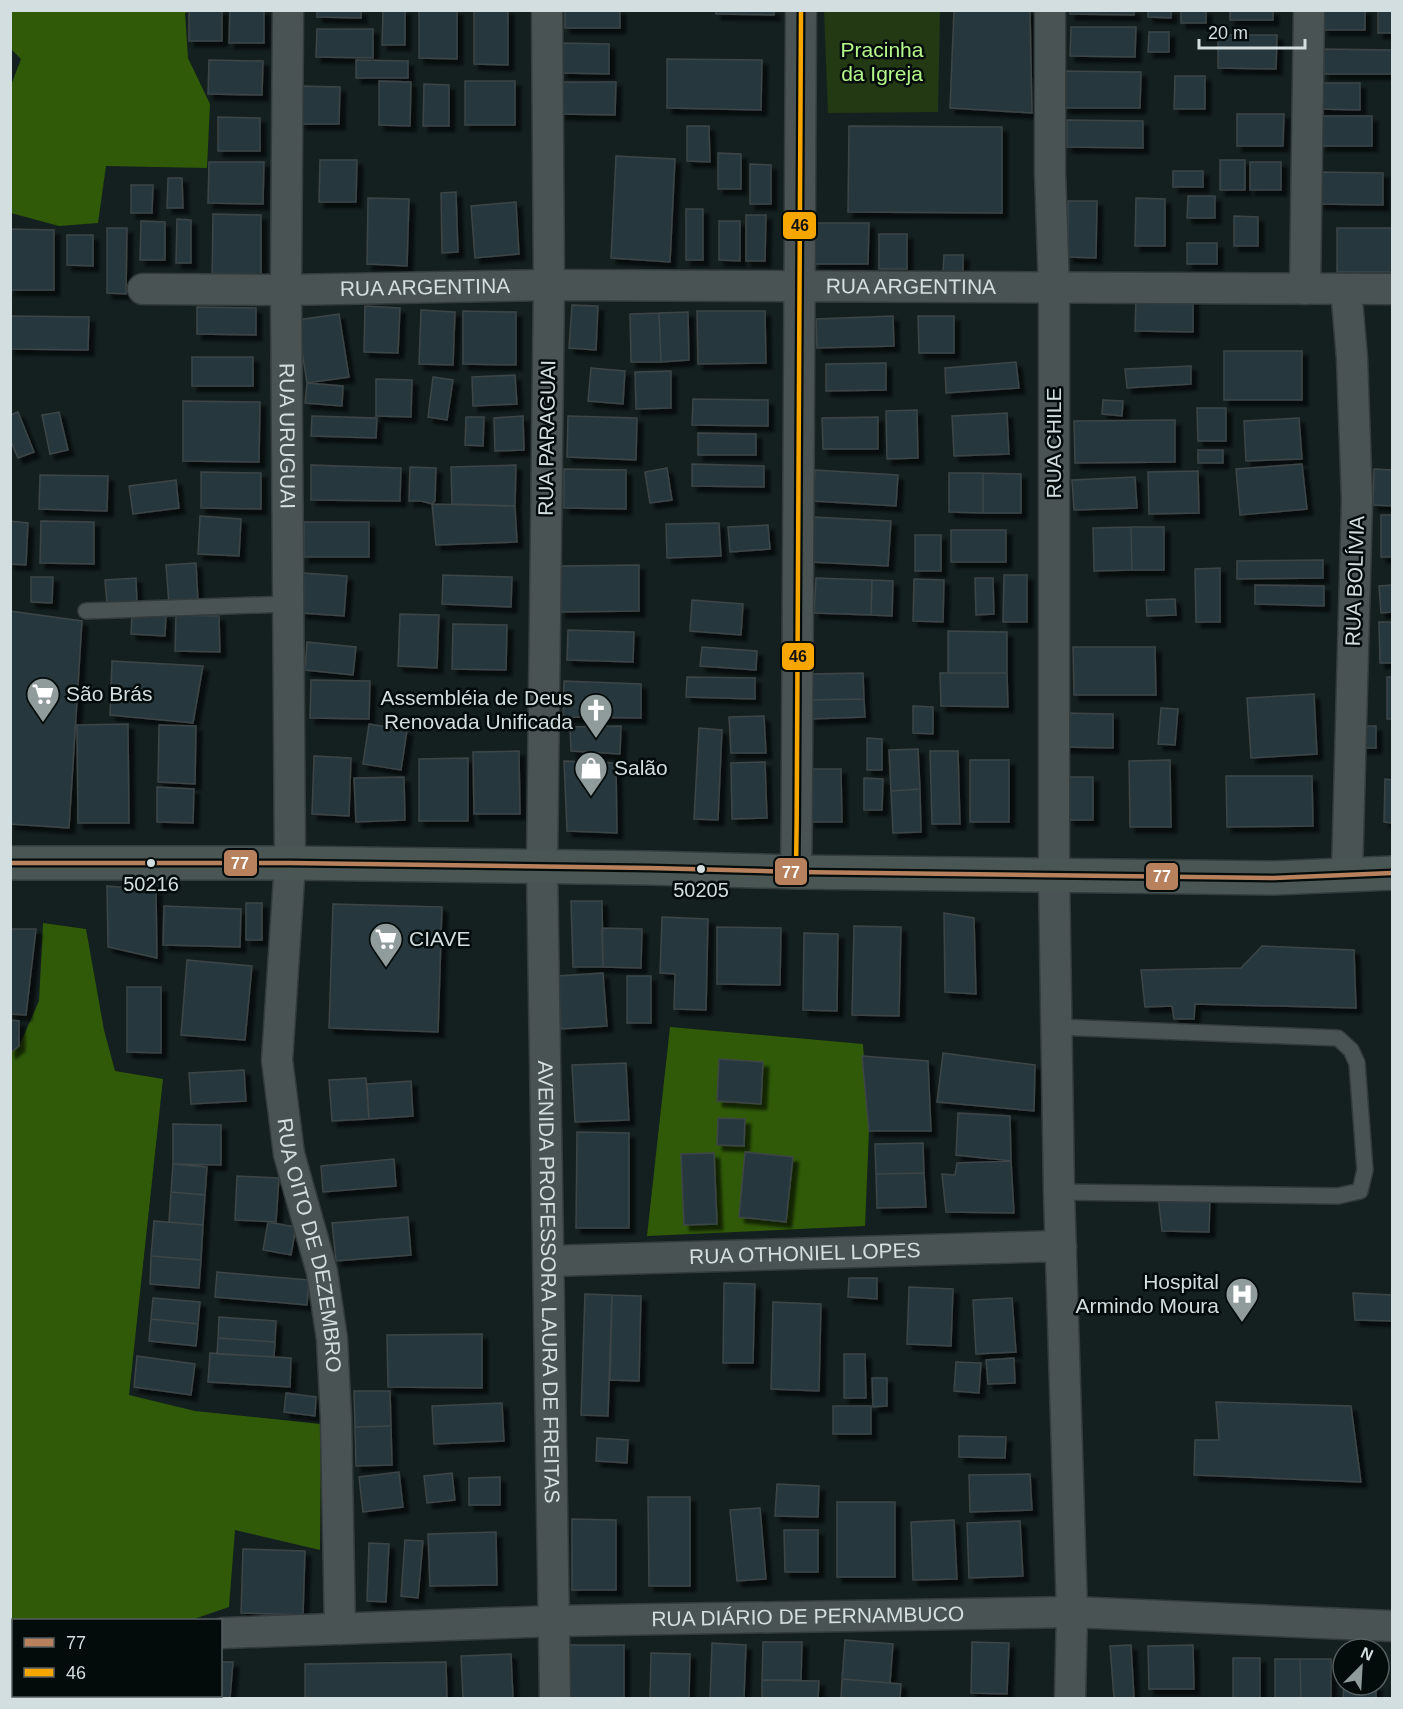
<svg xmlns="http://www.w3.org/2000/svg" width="1403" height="1709" viewBox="0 0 1403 1709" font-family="Helvetica,sans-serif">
  <defs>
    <filter id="shadow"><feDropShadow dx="5.5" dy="5.5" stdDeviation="1.5" flood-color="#0009"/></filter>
  </defs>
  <rect width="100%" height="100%" fill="#141f1f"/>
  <path fill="#223914" d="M824 11H940L938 112 828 113Z"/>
  <path fill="#305a08" d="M11 11H191L185 13 188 58 210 104 207 168 106 166 98 223 59 226 11 213 10 88 21 59 11 49Z
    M43 923 86 929 104 1030 115 1071 163 1079 129 1395 195 1411 321 1424 320 1550 235 1530 229 1607 191 1620H14V1696H144L142 1698H11L10 1053 19 1046 39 1001Z
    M670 1027 863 1044 869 1131 865 1226 647 1236Z"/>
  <path fill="#27393e" stroke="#3d4547" stroke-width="1.5" filter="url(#shadow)" d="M189 10H222V41H189Z
    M230 10H264V43H229Z
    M317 10H361V18L317 17Z
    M383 10H405V45H382Z
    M419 10H457V59L419 58Z
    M474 10H508V65L474 64Z
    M565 10H620V28H565Z
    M716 10H774V15L716 14Z
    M954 10H1030L1032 113 950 108Z
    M1070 10H1134V15L1070 14Z
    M1148 10H1171V18L1148 17Z
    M1181 10H1206V23H1181Z
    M1230 10H1273V20H1230Z
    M1323 10H1365V30H1323Z
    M1378 10H1392V33H1378Z
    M1071 27H1136L1135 57 1070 56Z
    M317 29H373V58L316 57Z
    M1149 32H1169V52H1148Z
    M1218 35H1277L1276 69 1218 68Z
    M562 43 609 44V74L562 73Z
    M1324 49 1392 50V74H1324Z
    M667 59 762 60 761 110 667 108Z
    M209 60 263 61 262 95 208 94Z
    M356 60 408 61V78H356Z
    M1064 71 1141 72 1140 108H1064Z
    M1175 76H1205V109H1174Z
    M379 81 411 82 410 126 379 125Z
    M465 81H515V125H465Z
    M560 82H616L615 115 560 114Z
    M1319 83H1360V110L1318 109Z
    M424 84 449 85V126H423Z
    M301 86 340 87 339 124H301Z
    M1237 114H1284L1283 146H1237Z
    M1322 116H1372V146H1321Z
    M218 117 260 118V151H218Z
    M1067 120 1143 121V148L1067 147Z
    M687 126H709L710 162 687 161Z
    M849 126 1002 127V213L848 212Z
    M718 153 741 154V189H718Z
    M616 156 675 159 670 262 611 258Z
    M320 160H357L356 202H319Z
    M1220 160H1245V190H1220Z
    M209 162H264L263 204 208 203Z
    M1250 162H1281V190H1250Z
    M750 164 771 165V204H750Z
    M1173 171H1203V187H1173Z
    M1319 172 1383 173V205L1319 204Z
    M168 178H182L183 208H167Z
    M131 185H153L152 213H131Z
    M456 192 458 252 442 253 441 193Z
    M1188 196H1215V218H1187Z
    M368 198 409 199 407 266 367 264Z
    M1136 198 1165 199V246H1135Z
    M1068 201H1097L1096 258 1068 257Z
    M516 202 519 254 475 258 471 206Z
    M686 209H703V260H686Z
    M213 214 261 215V283H212Z
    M746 215H766L765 261H746Z
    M1234 216 1258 217V246H1234Z
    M177 219 191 220V263H176Z
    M141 221 165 222V260H140Z
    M719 221H740V261L719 260Z
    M815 223H869L868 264H814Z
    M107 228H127L126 294 107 293Z
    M1337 228H1392V272H1337Z
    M10 229 54 230V290H10Z
    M879 234H907V269H879Z
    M67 235H93V266L67 265Z
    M1187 243H1217V264H1187Z
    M944 255H963V273H943Z
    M1136 297 1193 298V332L1135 331Z
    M572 305 598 306 596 350 569 348Z
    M365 306 400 308 398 353 364 352Z
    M197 307 256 308V335L197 334Z
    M421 310 455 312 453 365 419 364Z
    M463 311 516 312V365L463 364Z
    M697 311H765L766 363 698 364Z
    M688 312 689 360 661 362 659 313Z
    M659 313 661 362H631L630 314Z
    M339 314 349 377 307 383 297 320Z
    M10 316 89 317 88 350 10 349Z
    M893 316 894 346 817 348 816 319Z
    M918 316H954V353H919Z
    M1224 351H1302V400H1224Z
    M192 357H253V386H192Z
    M1016 362 1019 388 946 393 945 368Z
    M886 363V390L826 391V364Z
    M1191 366V384L1127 388 1125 369Z
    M591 368 625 371 623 404 588 401Z
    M671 371V408L636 409 635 372Z
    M515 375 517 404 473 406 472 377Z
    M433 377 453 380 447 420 428 417Z
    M376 379 412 380 411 417 376 416Z
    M307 383 343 386 342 406 305 403Z
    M693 399 768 400V426L692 425Z
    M1103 400 1123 401 1122 416 1102 414Z
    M183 401 260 402 259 462 183 461Z
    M1197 408H1226V441H1198Z
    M917 410 918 458 887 459 886 411Z
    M18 412 34 452 18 458 10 439V415Z
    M59 412 68 450 50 454 42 415Z
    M1007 413 1009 454 954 456 952 416Z
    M312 416 377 418 376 438 311 436Z
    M523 416 524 450 495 451 494 418Z
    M568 416 637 418 636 460 567 457Z
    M466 417H484L483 446 465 445Z
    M878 417V449H823L822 418Z
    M1299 418 1302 459 1246 461 1244 421Z
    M1175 420V462L1075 463 1074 421Z
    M698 433 756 434V455H698Z
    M1198 450H1223V463H1198Z
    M692 464 764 466V487L692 486Z
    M1302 464 1307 509 1240 515 1236 469Z
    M311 465 401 468 400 501 311 500Z
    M516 465 515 506 452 504 451 467Z
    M410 467 436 468 435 501 432 504 421 501H409Z
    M667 468 672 500 650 503 645 472Z
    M564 469 626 470V509L564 508Z
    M1374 469 1392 470V506L1373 505Z
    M815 470 898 475 896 506 813 501Z
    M1198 471 1199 513 1149 514 1148 472Z
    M201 472 261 473V509L201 508Z
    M949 473H983V513L949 512Z
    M983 473 1021 474V513H983Z
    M40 475 108 476 107 511 39 509Z
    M1135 477 1137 508 1074 510 1072 480Z
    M176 480 179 508 133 514 129 486Z
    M432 504 515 506 517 542 436 545Z
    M1381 515H1392V557H1381Z
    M200 516 241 519 239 556 198 554Z
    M813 517 891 521 888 566 811 562Z
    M10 521 28 523 26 565 10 564Z
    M41 521 94 522V564L40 563Z
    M304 522H369V557H304Z
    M719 523 721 556 667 558 666 524Z
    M768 525 770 549 730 552 728 527Z
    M1131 527H1164V570H1132Z
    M1131 527 1132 570 1094 571 1093 528Z
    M951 530H1006V562H951Z
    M915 535H941V571H915Z
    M1323 560V578L1237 579V561Z
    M196 563 198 602 169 604 166 565Z
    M639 565V611L561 612 560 566Z
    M1220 568V622H1196L1195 569Z
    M303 573 347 576 344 616 301 613Z
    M443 575 512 577 511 607 442 604Z
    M1004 575H1027V622H1003Z
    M31 577H53L52 603 31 602Z
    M136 578 137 603 107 605 105 580Z
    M816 578 872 580 871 615 814 613Z
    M975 578H993L994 614 976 615Z
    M914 579 944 580 943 622 913 621Z
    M872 580 893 581 892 616 871 615Z
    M1255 585 1324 586V606L1255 604Z
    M1392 585V612L1381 613 1379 586Z
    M1175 599 1176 615 1147 616 1146 600Z
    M692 600 743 604 741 635 690 631Z
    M10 611 82 621 69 828 10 824Z
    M132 613 166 615 165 636 131 634Z
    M400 614 439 615 437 668 398 666Z
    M176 615 219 616 220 652 175 651Z
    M1379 622H1392V663H1380Z
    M453 624 507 625 506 670 452 669Z
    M568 630 634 632 633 662 567 660Z
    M948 631 1007 632V673H948Z
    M307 642 356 647 353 675 305 670Z
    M702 647 757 651 756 670 700 666Z
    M1073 647H1155L1156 695H1074Z
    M112 661 203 666 193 723 110 715Z
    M863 673 864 699 810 700 809 674Z
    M940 673H1007L1008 707 941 706Z
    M687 677 755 678V699L686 697Z
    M1387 677H1392V719H1387Z
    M311 680 370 681 369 719 310 718Z
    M564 681 641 684V718L563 717Z
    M1314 694 1317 754 1251 758 1247 698Z
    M864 699 865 717 811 719 810 700Z
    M913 706 933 707V734L913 733Z
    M1161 708 1178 709 1175 745 1158 744Z
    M1064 713 1113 714V748L1063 747Z
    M764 716 766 753H731L729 717Z
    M128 724 129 823H78L77 725Z
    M369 724 407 730 401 770 363 764Z
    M159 725 196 726 195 784 158 782Z
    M621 726 620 754 571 751 570 727Z
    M1361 726H1376V748H1361Z
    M699 728 722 730 718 820 694 819Z
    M867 738 882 739V770H867Z
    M918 749 920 789 891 791 889 750Z
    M519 751 520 814H474L473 752Z
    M930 751H958L960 824H932Z
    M314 756 351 758 349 816 312 814Z
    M468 758V821H419V759Z
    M970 760H1009V822H970Z
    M1170 760 1171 827H1130L1129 761Z
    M564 761 616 763 617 833 567 831Z
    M765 762 767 818 732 819 731 763Z
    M809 769H841L842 822H810Z
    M1226 776H1312L1313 826 1227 827Z
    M404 777 405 820 356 822 354 778Z
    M1068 777H1093V820H1069Z
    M864 778 883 779 882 810H864Z
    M1385 779 1392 780V823L1384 822Z
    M157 787 194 789 193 823 157 822Z
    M920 789 921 832 893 833 891 791Z
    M107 886 156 890 157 958 108 947Z
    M571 901H602L603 967H573Z
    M246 903H262V940H246Z
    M333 904 442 907 438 1032 329 1028Z
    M164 906 241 909 240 947 163 945Z
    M944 913 974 918 976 994 945 992Z
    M662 917 708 919 706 1010 674 1009 675 974 660 973Z
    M854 926 901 927 899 1016 852 1015Z
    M717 927 781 928 780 985 717 984Z
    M602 928 642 929 641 968 603 967Z
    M10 929H36L26 1015 10 1014Z
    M804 933 838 934 837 1011 803 1010Z
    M1262 946 1354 950 1356 1008 1195 1004 1194 1019H1174L1172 1006 1145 1007 1141 970 1241 968Z
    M187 960 252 966 245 1040 181 1035Z
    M603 973 607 1026 561 1029 557 976Z
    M627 976H651V1023H627Z
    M127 987H161V1053L127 1052Z
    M10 1020 19 1021V1046L10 1053Z
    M943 1053 1035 1065 1034 1111 937 1102Z
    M862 1056 928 1061 931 1131H869Z
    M719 1059 763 1062 761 1104 717 1101Z
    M626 1063 629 1120 575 1122 572 1065Z
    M244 1070 246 1101 191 1104 189 1073Z
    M366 1078 369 1119 332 1121 329 1080Z
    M411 1081 413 1116 369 1119 367 1084Z
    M958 1113 1010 1116 1011 1161 956 1155Z
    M718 1118 745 1119 744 1146 717 1145Z
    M173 1124 221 1125V1165L173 1164Z
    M577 1132 629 1133V1228H576Z
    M923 1143 924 1173 876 1174 875 1144Z
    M745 1152 793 1157 786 1222 739 1217Z
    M714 1153 717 1224 684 1225 681 1154Z
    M394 1159 396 1186 323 1192 321 1166Z
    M1011 1161 1014 1213 946 1212 942 1174 955 1175 957 1163Z
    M173 1164 207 1167 205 1195 171 1192Z
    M924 1173 926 1207 877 1208 876 1174Z
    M237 1176 279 1178 276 1222 235 1220Z
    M171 1192 205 1195 203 1225 169 1222Z
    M1210 1195 1209 1232 1162 1231 1158 1196Z
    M408 1217 411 1255 336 1261 332 1223Z
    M154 1221 203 1225 201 1260 151 1256Z
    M268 1222 296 1227 291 1255 263 1250Z
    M151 1256 201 1260 199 1288 150 1284Z
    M217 1272 309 1280 307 1305 215 1297Z
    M849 1278H877V1299L848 1297Z
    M724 1283 755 1284 753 1363H723Z
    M909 1287 953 1289 951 1346 907 1344Z
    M1353 1293 1392 1295V1321L1355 1320Z
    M585 1294 612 1295 608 1416 581 1415Z
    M612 1295 641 1296 639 1381 610 1380Z
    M153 1298 200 1302 198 1324 151 1319Z
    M1012 1298 1016 1352 976 1354 973 1300Z
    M773 1302 821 1304 819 1391 771 1389Z
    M219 1317 276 1321 275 1342 218 1338Z
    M151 1319 198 1324 196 1346 149 1341Z
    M482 1334V1388L388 1387 387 1335Z
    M218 1338 275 1342 274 1357 217 1354Z
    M210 1353 291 1358 290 1387 208 1382Z
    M844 1354H865L866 1398H844Z
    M137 1356 195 1364 191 1395 134 1387Z
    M1014 1358 1015 1383 988 1384 986 1360Z
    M956 1362 981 1363 979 1393 954 1391Z
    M872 1378H887V1406L873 1407Z
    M354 1391H390L391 1426 355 1427Z
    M286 1393 316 1397 315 1416 284 1412Z
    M1216 1402 1351 1406 1361 1482 1194 1475 1195 1440H1219Z
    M502 1403 504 1441 434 1444 432 1406Z
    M833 1406H871V1434H833Z
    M391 1426 392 1465 356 1466 355 1427Z
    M959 1436 1006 1437 1005 1458 959 1457Z
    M597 1438 628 1440 627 1463 596 1461Z
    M399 1472 403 1507 363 1512 359 1477Z
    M452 1473 455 1500 427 1503 424 1476Z
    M1030 1474 1032 1510 970 1512 969 1475Z
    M500 1477V1505H469V1478Z
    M777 1484 819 1486 818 1517 775 1516Z
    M648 1497H690V1586H649Z
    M837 1502H895V1577H837Z
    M760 1508 766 1579 737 1581 730 1510Z
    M572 1519 616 1520V1590H572Z
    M954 1520 957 1579 913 1580 911 1522Z
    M1020 1521 1023 1576 969 1578 967 1523Z
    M784 1530H818V1572H785Z
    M496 1532 497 1585 430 1586 428 1534Z
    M405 1540 423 1541 418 1598 401 1596Z
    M369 1543 389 1544 386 1602 367 1601Z
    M243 1549 305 1551 303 1615 241 1613Z
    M845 1640 893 1644 890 1683 842 1679Z
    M763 1642H802L801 1680H762Z
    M972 1642 1009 1643 1007 1694 971 1693Z
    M712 1643 746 1645 744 1698H710Z
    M568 1645H624V1698H569Z
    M1131 1645 1134 1698H1114L1110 1646Z
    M1193 1645 1194 1689H1149L1148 1646Z
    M651 1653 690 1654 689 1698H650Z
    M511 1654 513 1698H463L461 1656Z
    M1233 1658H1260V1698H1233Z
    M1275 1659H1300L1301 1698H1275Z
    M1300 1659H1331V1698H1301Z
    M220 1662H233L230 1698H203V1696H220Z
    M446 1662 447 1698H305V1664Z
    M842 1679 901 1684 900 1698H841Z
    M762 1680 819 1681 818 1698H762Z
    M1344 1685H1376V1698H1343Z
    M163 1696H193V1698Z"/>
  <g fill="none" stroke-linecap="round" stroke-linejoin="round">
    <defs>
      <path id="lane" d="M86 611 288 604
        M1056 1027 1338 1038 1351 1050 1357 1063 1365 1170 1360 1191 1338 1196 1059 1192"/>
      <g id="street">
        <path id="s1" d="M288 10 286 290 290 863 277 1060 289 1154 322 1272 332 1339 336 1419 340 1629"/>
        <path id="s2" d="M547 10 549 285 542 866 555 1698"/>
        <path d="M1050 10V172L1054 288V875L1059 1192 1072 1612 1070 1698"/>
        <path id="s3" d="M143 289 286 290 549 285 1392 289"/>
        <path d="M1305 289 1309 10"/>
        <path d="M1346 289 1352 358 1357 501 1347 874"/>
        <path d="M796 872C800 585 798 298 801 10"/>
        <path id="s4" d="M549 1261 1061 1246"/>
        <path id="s5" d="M223 1633 555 1621 1072 1612 1392 1626"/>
      </g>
      <path id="primary" d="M10 863H290L650 868 796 872 1274 878 1392 873"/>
    </defs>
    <use href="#lane" stroke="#333b3c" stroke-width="18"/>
    <use href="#street" stroke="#333b3c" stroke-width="33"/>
    <use href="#primary" stroke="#333b3c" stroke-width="36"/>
    <use href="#lane" stroke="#4a5354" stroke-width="15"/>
    <use href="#street" stroke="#4a5354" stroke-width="30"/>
    <use href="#primary" stroke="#495654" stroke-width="33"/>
    <defs>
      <path id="bus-1" d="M10 863H290L650 868 796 872 1274 878 1392 873"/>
      <path id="bus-2" d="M796 872C800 585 798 298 801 10"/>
    </defs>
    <use href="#bus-1" stroke="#040b0b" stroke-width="9"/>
    <use href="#bus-2" stroke="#040b0b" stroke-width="9"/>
    <use href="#bus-1" stroke="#b6815c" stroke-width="4.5"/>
    <use href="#bus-2" stroke="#f7a600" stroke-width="4.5"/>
  </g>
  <defs>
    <symbol id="supermarket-pin" viewBox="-11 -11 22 30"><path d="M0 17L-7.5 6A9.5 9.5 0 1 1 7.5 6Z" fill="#909b9c" stroke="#040b0b"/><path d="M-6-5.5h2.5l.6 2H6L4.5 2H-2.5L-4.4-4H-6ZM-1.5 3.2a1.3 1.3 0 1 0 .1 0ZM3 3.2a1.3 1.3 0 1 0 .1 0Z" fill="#fff"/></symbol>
    <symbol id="church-pin" viewBox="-11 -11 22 30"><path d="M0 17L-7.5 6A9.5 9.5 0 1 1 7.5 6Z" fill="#909b9c" stroke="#040b0b"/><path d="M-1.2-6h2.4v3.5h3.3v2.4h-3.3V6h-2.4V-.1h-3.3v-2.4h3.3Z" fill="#fff"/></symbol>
    <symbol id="shop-pin" viewBox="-11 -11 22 30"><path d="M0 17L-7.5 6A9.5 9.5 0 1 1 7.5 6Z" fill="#909b9c" stroke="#040b0b"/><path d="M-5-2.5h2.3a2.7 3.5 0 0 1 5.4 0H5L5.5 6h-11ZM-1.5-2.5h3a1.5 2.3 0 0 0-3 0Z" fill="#fff"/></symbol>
    <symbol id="hospital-pin" viewBox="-11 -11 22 30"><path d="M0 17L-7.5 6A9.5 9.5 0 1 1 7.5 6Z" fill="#909b9c" stroke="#040b0b"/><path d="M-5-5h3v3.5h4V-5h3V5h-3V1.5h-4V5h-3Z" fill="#fff"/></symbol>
  </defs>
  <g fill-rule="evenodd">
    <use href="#supermarket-pin" x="24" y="675" width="38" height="52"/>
    <use href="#church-pin" x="577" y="691" width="38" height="52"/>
    <use href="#shop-pin" x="572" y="749" width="38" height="52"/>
    <use href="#supermarket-pin" x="367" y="920" width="38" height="52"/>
    <use href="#hospital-pin" x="1223" y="1275" width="38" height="52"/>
  </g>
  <g fill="#d2dedf" stroke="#040b0b" stroke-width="2">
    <circle cx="151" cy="863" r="5"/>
    <circle cx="701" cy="869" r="5"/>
  </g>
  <g text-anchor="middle" stroke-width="5" stroke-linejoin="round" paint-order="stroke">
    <g font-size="20" fill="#d2dedf" stroke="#040b0b">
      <text x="151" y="891">50216</text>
      <text x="701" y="897">50205</text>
    </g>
    <g font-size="21" fill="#b5f88a" stroke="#040b0b">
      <text x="882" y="57">Pracinha<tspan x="882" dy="24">da Igreja</tspan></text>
    </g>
    <g font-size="21" fill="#d2dedf" stroke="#040b0b">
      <text dy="7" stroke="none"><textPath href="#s3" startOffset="282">RUA ARGENTINA</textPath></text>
      <text dy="7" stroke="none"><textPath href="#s3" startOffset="768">RUA ARGENTINA</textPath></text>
      <text dy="7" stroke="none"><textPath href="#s1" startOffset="426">RUA URUGUAI</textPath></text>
      <text transform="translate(547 438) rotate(-89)" y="7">RUA PARAGUAI</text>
      <text transform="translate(1054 443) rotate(-90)" y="7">RUA CHILE</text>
      <text transform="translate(1355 581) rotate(-88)" y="7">RUA BOLÍVIA</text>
      <text dy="7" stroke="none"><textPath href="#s1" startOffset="1239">RUA OITO DE DEZEMBRO</textPath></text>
      <text dy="7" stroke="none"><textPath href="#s4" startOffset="256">RUA OTHONIEL LOPES</textPath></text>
      <text dy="7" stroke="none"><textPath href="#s2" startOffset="1272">AVENIDA PROFESSORA LAURA DE FREITAS</textPath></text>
      <text dy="7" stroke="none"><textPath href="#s5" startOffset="585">RUA DIÁRIO DE PERNAMBUCO</textPath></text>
    </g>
    <g font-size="21" fill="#d2dedf" stroke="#040b0b" text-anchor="start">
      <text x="66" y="701">São Brás</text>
      <text x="573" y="705" text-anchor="end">Assembléia de Deus<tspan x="573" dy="24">Renovada Unificada</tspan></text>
      <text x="614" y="775">Salão</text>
      <text x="409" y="946">CIAVE</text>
      <text x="1219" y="1289" text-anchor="end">Hospital<tspan x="1219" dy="24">Armindo Moura</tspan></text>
    </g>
  </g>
  <g stroke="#040b0b" stroke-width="2">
    <rect x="782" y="211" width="35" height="29" rx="6" fill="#f7a600"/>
    <rect x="781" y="642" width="34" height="29" rx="6" fill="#f7a600"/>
    <rect x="223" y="849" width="35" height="28" rx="6" fill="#b6815c"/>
    <rect x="774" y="857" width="34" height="29" rx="6" fill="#b6815c"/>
    <rect x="1145" y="862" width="34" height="29" rx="6" fill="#b6815c"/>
  </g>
  <g font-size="16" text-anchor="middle" font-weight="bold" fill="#fff">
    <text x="240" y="869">77</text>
    <text x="791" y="878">77</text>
    <text x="1162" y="882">77</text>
  </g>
  <g font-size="16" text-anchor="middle" font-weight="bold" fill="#111">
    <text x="800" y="231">46</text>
    <text x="798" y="662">46</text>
  </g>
  <rect width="1403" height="1709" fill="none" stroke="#d2dedf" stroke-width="24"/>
  <rect x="12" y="1619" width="210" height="78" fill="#040b0b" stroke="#565f60" stroke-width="1.5"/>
  <rect x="24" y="1638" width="30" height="9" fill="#b6815c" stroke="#565f60" stroke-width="1.5"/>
  <text x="66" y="1649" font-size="18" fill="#d2dedf">77</text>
  <rect x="24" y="1668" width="30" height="9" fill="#f7a600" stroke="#565f60" stroke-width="1.5"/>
  <text x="66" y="1679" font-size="18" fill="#d2dedf">46</text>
  <g transform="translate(1361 1667) rotate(24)"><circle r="28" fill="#040b0b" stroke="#565f60" stroke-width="1.5"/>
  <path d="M0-4.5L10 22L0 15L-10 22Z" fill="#909b9c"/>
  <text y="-9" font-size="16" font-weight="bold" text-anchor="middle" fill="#d2dedf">N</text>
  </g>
  <path d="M1199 39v9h106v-9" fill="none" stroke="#d2dedf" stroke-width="3"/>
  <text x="1208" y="39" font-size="18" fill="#d2dedf" stroke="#040b0b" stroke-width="4.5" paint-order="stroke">20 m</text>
</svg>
